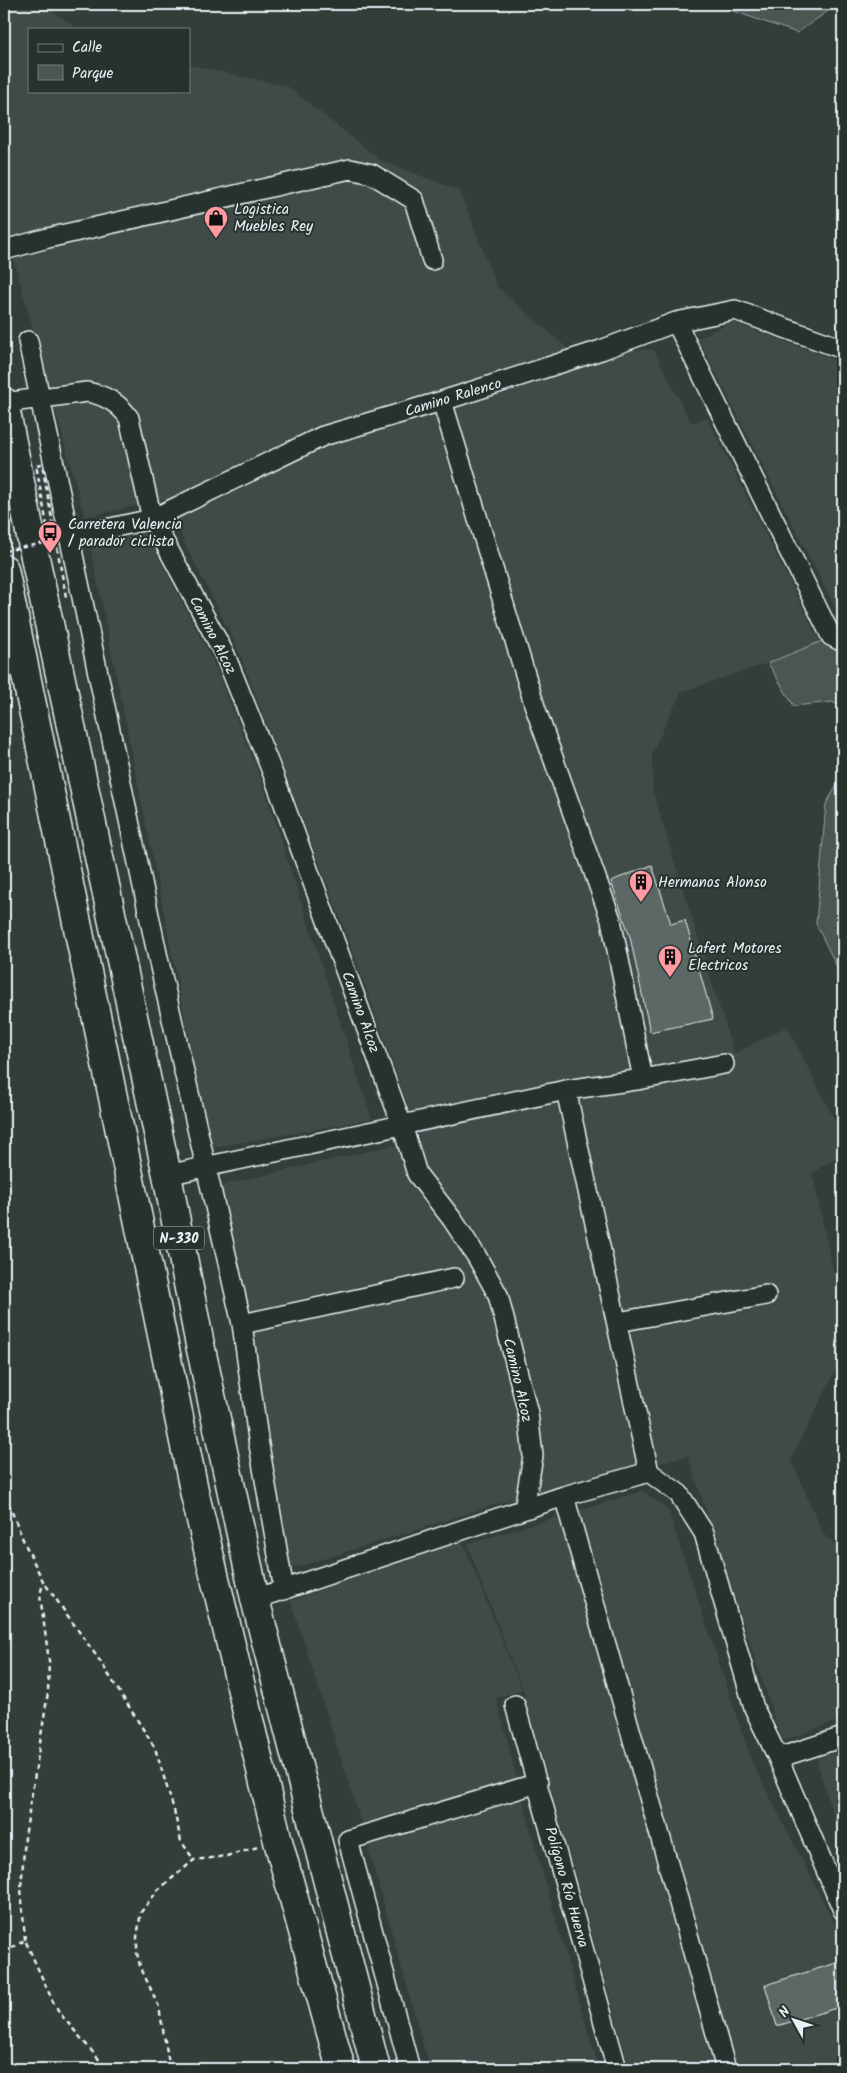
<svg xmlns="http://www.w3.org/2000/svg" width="847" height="2073" viewBox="0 0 847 2073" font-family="Kalam,sans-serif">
  <rect width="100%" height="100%" fill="#323e39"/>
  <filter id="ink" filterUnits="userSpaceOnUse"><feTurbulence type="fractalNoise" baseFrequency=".02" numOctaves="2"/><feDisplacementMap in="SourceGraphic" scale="10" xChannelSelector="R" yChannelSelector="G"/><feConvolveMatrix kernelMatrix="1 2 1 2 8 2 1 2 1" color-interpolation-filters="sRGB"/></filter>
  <g filter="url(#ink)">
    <path fill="#3f4b46" d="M4 4H43L78 29H29V91H189V65L287 86 380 160 460 191 497 287 567 348 654 350 691 423 707 418 820 642 768 663 681 692 652 753 653 792 734 1054 787 1026 840 1131 836 1158 812 1173 843 1315V1356L791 1459 823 1534 843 1550V1719L782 1741 688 1456 507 1501 278 1573 214 1187 420 1139 351 947 238 649 163 500 85 517 4 225Z
      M732 322 843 363V623L698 338Z
      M146 533 212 659 261 779 372 1119 211 1148 90 545Z
      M643 1491 668 1510 752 1762 843 1940V2069H630L523 1690 467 1544Z
      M461 1538 522 1690 496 1698 537 1854 599 2069H430L359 1816 291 1601Z
      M843 1750V1848L816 1759Z"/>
    <path fill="#495651" stroke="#98a4a4" d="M713 4H838L797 33Z
      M831 636 843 642V707L832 702 794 706 768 663 820 642Z
      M843 775V979L816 924 826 804Z"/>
    <path fill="#5c6865" stroke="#e8f1f8" d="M652 865 671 924 685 920 713 1019 650 1032 630 937 611 881Z
      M843 1961V2006L777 2026 765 1985Z"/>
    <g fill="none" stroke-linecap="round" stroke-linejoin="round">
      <defs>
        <path id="minor" d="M4 250 48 238 350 169 372 174 414 200 432 260
          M676 322 831 636 843 642
          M28 341 158 958 242 1324 258 1439 284 1590
          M442 401 536 710 611 920 643 1079
          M4 403 87 392C104 395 119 403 129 418L152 519 225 655 273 774 402 1125 417 1174 452 1219 477 1257 498 1295 528 1413 533 1456 524 1509
          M69 537 152 519 323 436 442 401 601 350 676 322 735 310 843 349
          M566 1090 649 1472 679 1494 704 1533 754 1708 778 1758 843 1910
          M167 1175 566 1090 643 1079 724 1064
          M618 1322 766 1295
          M242 1324 454 1278
          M564 1496 726 2069
          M255 1599 564 1496 649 1472
          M515 1705 617 2069
          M778 1758 843 1737
          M410 2069 348 1840 538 1783"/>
        <path id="highway" d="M4 402 37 567 167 1175 199 1340 255 1599 376 2069
          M4 569 195 1495 278 1841 341 2069"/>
      </defs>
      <use href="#minor" stroke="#e8f1f8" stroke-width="22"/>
      <use href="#highway" stroke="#e8f1f8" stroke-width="31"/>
      <path stroke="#e8f1f8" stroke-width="2.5" stroke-dasharray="5 4" stroke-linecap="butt" d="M4 1486 8 1502 24 1542 43 1581 100 1661 155 1748 174 1810 181 1841 194 1860
        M25 1940 21 1888 25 1837 48 1692 49 1661 40 1595 43 1583
        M4 1953 25 1940 54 2004 63 2017 107 2069
        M170 2069 159 2007 140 1966 137 1953V1937L141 1912 158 1890 194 1860 227 1856 258 1847"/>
      <use href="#minor" stroke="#26332d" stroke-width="19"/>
      <use href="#highway" stroke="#26332d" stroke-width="28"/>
      <path stroke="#e8f1f8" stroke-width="2.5" stroke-dasharray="5 4" stroke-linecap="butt" d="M4 551 50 542 36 465 42 464 66 597"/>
    </g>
  </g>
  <defs>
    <symbol id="shop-pin" viewBox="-11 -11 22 30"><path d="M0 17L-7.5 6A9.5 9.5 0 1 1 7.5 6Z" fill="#ff9aa2" stroke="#26332d"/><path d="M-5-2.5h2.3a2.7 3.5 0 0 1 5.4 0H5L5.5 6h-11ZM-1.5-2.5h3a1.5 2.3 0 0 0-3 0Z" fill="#111"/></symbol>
    <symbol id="bus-pin" viewBox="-11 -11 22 30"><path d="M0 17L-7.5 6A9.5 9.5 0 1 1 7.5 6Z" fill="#ff9aa2" stroke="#26332d"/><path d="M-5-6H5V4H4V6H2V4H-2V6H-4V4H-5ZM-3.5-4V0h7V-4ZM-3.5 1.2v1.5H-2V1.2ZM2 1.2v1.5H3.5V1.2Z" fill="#111"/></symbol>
    <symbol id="building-pin" viewBox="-11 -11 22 30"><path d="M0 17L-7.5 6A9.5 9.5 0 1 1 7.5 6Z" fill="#ff9aa2" stroke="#26332d"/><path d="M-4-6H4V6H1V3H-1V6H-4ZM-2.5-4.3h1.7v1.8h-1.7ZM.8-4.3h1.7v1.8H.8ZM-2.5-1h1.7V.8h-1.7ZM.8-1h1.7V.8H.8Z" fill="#111"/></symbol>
  </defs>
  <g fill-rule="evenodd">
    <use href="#shop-pin" x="202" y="204" width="28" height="38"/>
    <use href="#bus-pin" x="36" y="519" width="28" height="38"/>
    <use href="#building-pin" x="627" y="868" width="28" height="38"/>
    <use href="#building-pin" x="656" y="943" width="28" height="38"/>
  </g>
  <g text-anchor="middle" stroke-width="4" stroke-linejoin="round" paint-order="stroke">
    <rect fill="#26332d" stroke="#aeb8bb" stroke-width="1" x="154" y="1226.5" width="50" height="23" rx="4"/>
    <g font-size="14" font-weight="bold" fill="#e8f1f8">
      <text x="179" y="1243">N-330</text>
    </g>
    <g font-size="15" fill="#e8f1f8" stroke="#26332d" text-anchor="start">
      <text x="234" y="214">Logistica<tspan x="234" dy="17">Muebles Rey</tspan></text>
      <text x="68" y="529">Carretera Valencia<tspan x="68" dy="17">/ parador ciclista</tspan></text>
      <text x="658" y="887">Hermanos Alonso</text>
      <text x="688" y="953">Lafert Motores<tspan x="688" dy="17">Electricos</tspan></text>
    </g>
    <g font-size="15" fill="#e8f1f8" stroke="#26332d">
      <text transform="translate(453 397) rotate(-17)" y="5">Camino Ralenco</text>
      <text transform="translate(213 635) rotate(63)" y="5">Camino Alcoz</text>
      <text transform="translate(361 1012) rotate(70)" y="5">Camino Alcoz</text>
      <text transform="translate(518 1380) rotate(77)" y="5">Camino Alcoz</text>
      <text transform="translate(567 1887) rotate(74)" y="5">Polígono Río Huerva</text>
    </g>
  </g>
  <rect width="847" height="2073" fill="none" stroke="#26332d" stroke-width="20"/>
  <rect x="10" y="10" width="827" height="2053" fill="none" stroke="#e8f1f8" stroke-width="2" filter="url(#ink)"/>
  <rect x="28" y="28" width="162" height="65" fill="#26332d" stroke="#747f7e"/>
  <rect x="38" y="44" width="25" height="8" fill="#26332d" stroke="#747f7e"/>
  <text x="72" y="52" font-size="15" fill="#e8f1f8">Calle</text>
  <rect x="38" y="65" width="25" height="15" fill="#495651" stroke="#747f7e"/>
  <text x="72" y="78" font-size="15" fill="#e8f1f8">Parque</text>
  <g transform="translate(794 2020) rotate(310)" stroke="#26332d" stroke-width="4" paint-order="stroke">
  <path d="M0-4L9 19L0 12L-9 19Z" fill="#e8f1f8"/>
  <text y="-8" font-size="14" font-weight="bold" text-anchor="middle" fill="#e8f1f8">N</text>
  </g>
</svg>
